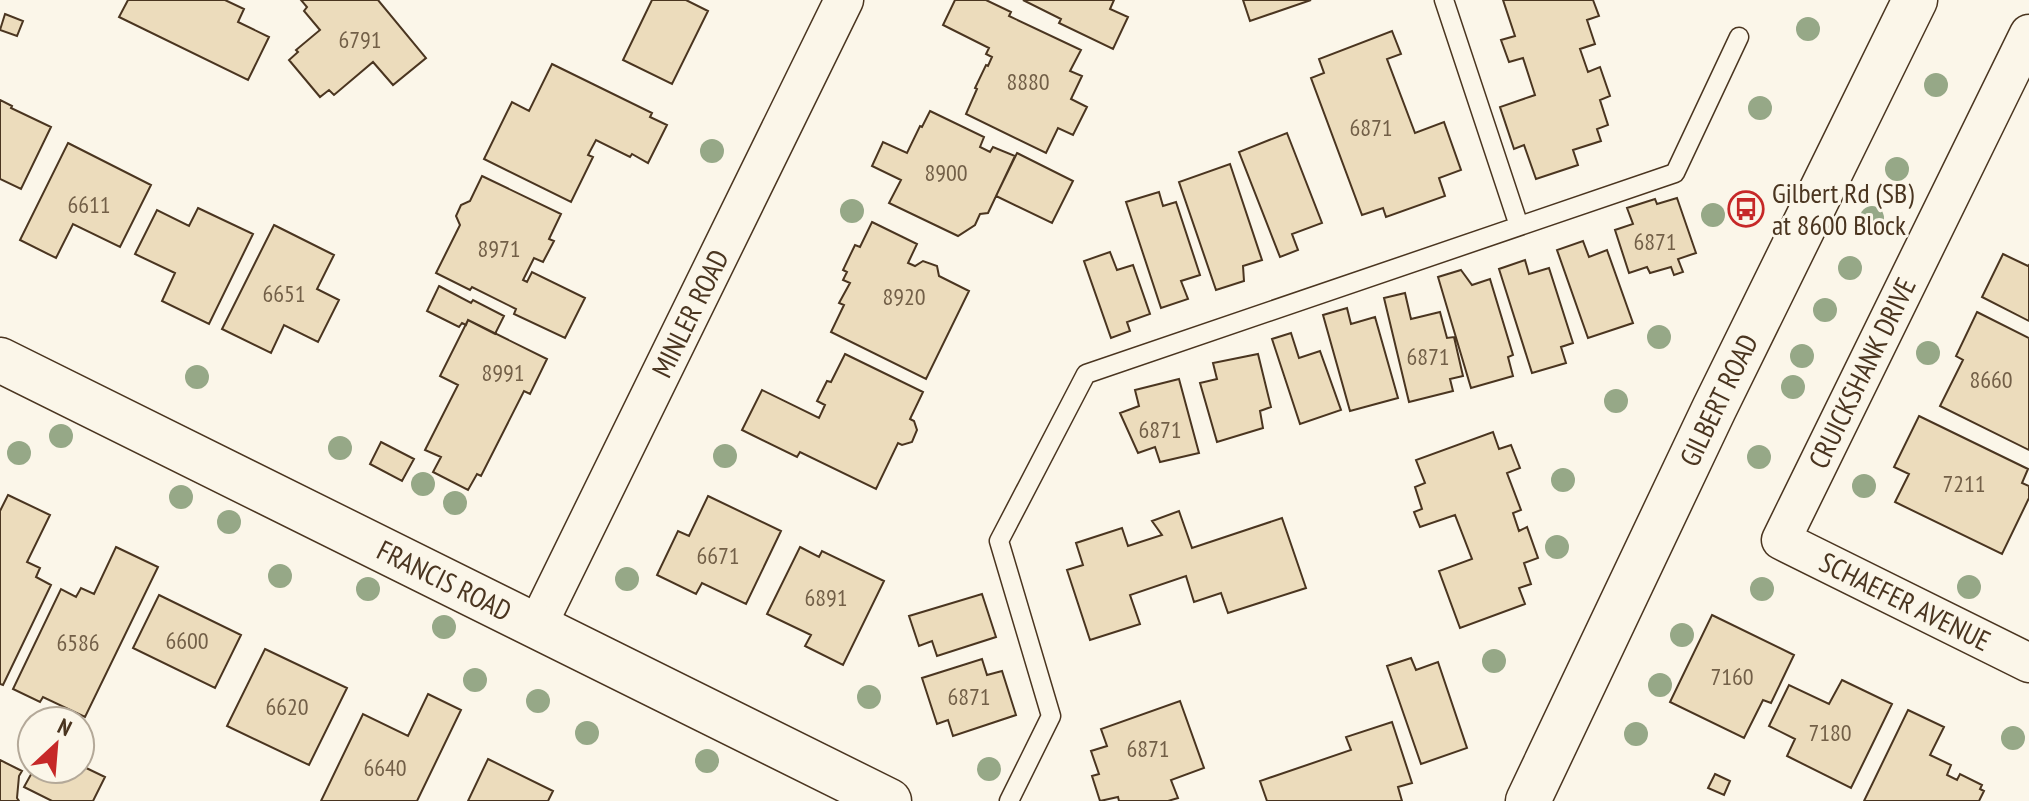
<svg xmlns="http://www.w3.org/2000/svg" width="2029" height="801" viewBox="0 0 2029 801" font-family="'PT Sans Narrow',sans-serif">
  <rect width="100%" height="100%" fill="#fbf6e9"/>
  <path fill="#ecdcbc" stroke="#4a3520" stroke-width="2" d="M128 0H225L244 9 238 22 269 37 248 80 119 17Z
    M301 0H378L426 58 393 85 373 62 334 95 329 90 320 97 289 60 298 52 296 50 320 30 304 11 307 7Z
    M652 0H686L708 11 672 84 623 60Z
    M955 0H986L1011 12 1009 16 1081 50 1070 71 1082 76 1071 99 1087 107 1073 135 1058 128 1046 153 966 114 977 89 975 88 986 65 988 66 992 57 986 54 989 48 943 25Z
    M1023 0H1114L1110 9 1128 17 1113 49 1059 23 1061 19Z
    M1243 0H1311L1250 21Z
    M1503 0H1593L1599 16 1587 20 1595 44 1580 49 1588 72 1600 67 1610 96 1600 100 1608 125 1597 129 1601 141 1573 150 1578 165 1536 179 1524 145 1514 149 1500 107 1535 95 1523 58 1509 62 1501 40 1515 36Z
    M5 14 23 21 17 36 0 30Z
    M1392 31 1401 54 1387 59 1415 133 1444 122 1461 170 1439 178 1445 196 1386 217 1383 208 1362 215 1311 78 1324 73 1319 59Z
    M552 64 652 113 650 117 667 125 648 163 632 154 630 157 596 140 588 155 593 157 571 202 484 159 512 102 529 111Z
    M0 100 12 106 11 108 51 127 21 189 0 179Z
    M930 111 984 137 980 147 990 152 993 147 1015 156 988 213 980 214 975 225 958 236 889 203 901 180 872 166 883 142 907 153 920 126 922 127Z
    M1287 133 1322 223 1292 234 1298 250 1280 257 1239 152Z
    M68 143 151 185 120 247 73 224 56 258 20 240Z
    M1017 153 1073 181 1052 223 996 196Z
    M1230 164 1262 260 1243 266 1244 281 1216 290 1179 182Z
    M482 176 561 214 549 239 554 241 543 262 534 258 523 280 527 282 532 272 585 298 565 338 514 314 516 309 472 287 470 290 436 273 460 225 456 216 461 205 470 201Z
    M1159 192 1163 206 1176 202 1200 275 1181 281 1188 299 1161 308 1126 202Z
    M1677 198 1696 253 1678 259 1683 272 1674 275 1671 267 1650 273 1647 267 1629 273 1615 230 1633 224 1627 208 1655 199 1657 204Z
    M198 208 253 234 209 324 162 301 175 273 135 254 157 210 189 226Z
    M872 222 917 244 908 263 915 266 923 261 937 266 939 276 969 291 926 379 831 332 844 305 839 303 850 283 843 280 847 272 843 270 855 245 860 247Z
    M274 225 334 255 317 289 339 300 318 342 284 325 271 353 222 329Z
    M1583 241 1589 257 1607 250 1633 323 1588 338 1557 250Z
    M1110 252 1117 270 1133 265 1150 314 1127 322 1130 331 1111 338 1084 261Z
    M2003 254 2028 266 2029 265V321L1982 297Z
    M1525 260 1529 274 1549 268 1573 343 1561 347 1566 363 1532 373 1499 269Z
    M1461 270 1472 285 1490 279 1513 355 1508 357 1513 376 1471 388 1438 277Z
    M439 286 471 303 473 300 504 316 495 334 468 320 466 325 462 323 459 327 427 311Z
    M1405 293 1411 319 1440 312 1447 338 1454 337 1463 376 1450 379 1453 391 1409 402 1384 298Z
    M1347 308 1351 324 1375 317 1398 398 1350 411 1323 315Z
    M1977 312 2029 338V450L1940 406 1963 360 1956 356Z
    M468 320 547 359 530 394 524 391 481 476 477 474 468 490 433 472 441 457 425 450 458 385 440 376Z
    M1291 333 1299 358 1320 351 1341 410 1300 424 1272 339Z
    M845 354 923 392 910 419 914 421 917 430 912 442 902 445 898 443 876 489 800 452 797 457 742 430 762 390 819 418 825 405 817 401 827 381 831 382Z
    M1258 354 1271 407 1260 411 1263 428 1217 442 1200 383 1217 379 1213 363Z
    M1179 379 1199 453 1160 462 1155 447 1138 453 1120 413 1139 406 1135 390Z
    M1919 416 2028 469 2022 483 2029 486V498L2002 554 1895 502 1909 474 1894 467Z
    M1493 432 1499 449 1511 445 1520 468 1507 473 1521 510 1513 513 1519 531 1527 527 1538 558 1524 563 1531 584 1519 588 1525 604 1460 628 1439 571 1472 559 1455 515 1420 527 1414 512 1422 509 1415 487 1425 483 1416 460Z
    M381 442 414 459 402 481 370 464Z
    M8 495 50 515 27 562 40 568 36 577 51 585 3 685 0 684V511Z
    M708 496 781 531 746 604 702 583 696 594 657 575 678 531 689 536Z
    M1179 511 1192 548 1282 518 1306 588 1228 613 1221 593 1194 602 1186 576 1130 595 1140 624 1090 640 1067 570 1083 565 1076 543 1122 528 1128 546 1162 535 1152 521Z
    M116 547 158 567 85 717 43 697 40 702 13 689 61 589 76 597 81 588 94 594Z
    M800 547 819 557 822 551 884 581 843 665 805 646 811 635 767 614Z
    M982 594 996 637 937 656 932 641 919 646 909 616Z
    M159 595 241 635 215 688 133 648Z
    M1712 615 1794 655 1771 703 1763 700 1744 738 1670 702Z
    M265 649 347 688 309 765 227 726Z
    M1411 658 1416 670 1438 662 1467 748 1421 764 1387 666Z
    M982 659 987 675 1002 671 1016 715 953 736 948 720 937 724 922 678Z
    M1842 680 1892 704 1851 788 1787 756 1795 739 1769 726 1789 685 1829 704Z
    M428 694 461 710 417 801H321L363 714 408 736Z
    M1180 701 1204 768 1171 780 1178 798 1168 801H1119L1118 797 1100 801 1092 776 1099 774 1091 751 1107 746 1101 729Z
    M1908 710 1944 727 1930 755 1951 765 1947 775 1957 780 1960 774 1982 785 1980 789 1984 791 1979 801H1864Z
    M1392 722 1412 783 1398 787 1402 801H1267L1260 781 1351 750 1346 737Z
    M488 759 553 791 548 801H468Z
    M0 760 22 771 19 776 17 798 19 801H0Z
    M80 765 105 777 93 801H52L24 787 34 769H80Z
    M1715 774 1730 781 1724 795 1708 788Z"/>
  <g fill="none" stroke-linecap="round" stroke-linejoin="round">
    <defs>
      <path id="service" d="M1444 0 1519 226
        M1009 801 1051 716 999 541 1086 374 1675 173 1739 37"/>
      <g id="minor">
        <path id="s1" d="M2029 34 1781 540 2029 663"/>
        <path id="s2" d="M537 626 844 0"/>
      </g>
      <g id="tertiary">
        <path id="s3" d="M0 360 889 801"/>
      </g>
      <g id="secondary">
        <path id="s4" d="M1528 801 1714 409 1915 0"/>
      </g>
    </defs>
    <use href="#service" stroke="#4a3520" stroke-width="21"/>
    <use href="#minor" stroke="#4a3520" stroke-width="41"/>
    <use href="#tertiary" stroke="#4a3520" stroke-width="47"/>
    <use href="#secondary" stroke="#4a3520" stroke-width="47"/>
    <use href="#service" stroke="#fbf6e9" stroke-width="18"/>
    <use href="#minor" stroke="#fbf6e9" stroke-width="38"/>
    <use href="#tertiary" stroke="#fbf6e9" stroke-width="44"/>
    <use href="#secondary" stroke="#fbf6e9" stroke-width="44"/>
  </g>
  <g fill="#96a887">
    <circle cx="1808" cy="29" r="12"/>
    <circle cx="1936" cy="85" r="12"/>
    <circle cx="1760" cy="108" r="12"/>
    <circle cx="712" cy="151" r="12"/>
    <circle cx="1897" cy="169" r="12"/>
    <circle cx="852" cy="211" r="12"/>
    <circle cx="1713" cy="215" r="12"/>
    <circle cx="1872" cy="218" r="12"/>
    <circle cx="1850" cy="268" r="12"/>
    <circle cx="1825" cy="310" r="12"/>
    <circle cx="1659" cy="337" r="12"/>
    <circle cx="1928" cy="353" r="12"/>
    <circle cx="1802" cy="356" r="12"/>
    <circle cx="197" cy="377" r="12"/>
    <circle cx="1793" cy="387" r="12"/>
    <circle cx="1616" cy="401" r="12"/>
    <circle cx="61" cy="436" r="12"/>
    <circle cx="340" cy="448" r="12"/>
    <circle cx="19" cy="453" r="12"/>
    <circle cx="725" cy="456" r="12"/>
    <circle cx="1759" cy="457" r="12"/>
    <circle cx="1563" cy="480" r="12"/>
    <circle cx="423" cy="484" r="12"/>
    <circle cx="1864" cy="486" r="12"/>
    <circle cx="181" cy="497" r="12"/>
    <circle cx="455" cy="503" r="12"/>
    <circle cx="229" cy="522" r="12"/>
    <circle cx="1557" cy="547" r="12"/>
    <circle cx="280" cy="576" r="12"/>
    <circle cx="627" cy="579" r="12"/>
    <circle cx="1969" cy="587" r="12"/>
    <circle cx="368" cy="589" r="12"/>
    <circle cx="1762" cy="589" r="12"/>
    <circle cx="444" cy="627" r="12"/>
    <circle cx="1682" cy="635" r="12"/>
    <circle cx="1494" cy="661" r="12"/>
    <circle cx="475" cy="680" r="12"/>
    <circle cx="1660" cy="685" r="12"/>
    <circle cx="869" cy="697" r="12"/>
    <circle cx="538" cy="701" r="12"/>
    <circle cx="587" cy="733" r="12"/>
    <circle cx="1636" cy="734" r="12"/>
    <circle cx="2013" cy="738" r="12"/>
    <circle cx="707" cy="761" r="12"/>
    <circle cx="989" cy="769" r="12"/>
  </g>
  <defs>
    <symbol id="bus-ring" viewBox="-11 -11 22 22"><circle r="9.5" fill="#fbf6e9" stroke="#c62828" stroke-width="1.5"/><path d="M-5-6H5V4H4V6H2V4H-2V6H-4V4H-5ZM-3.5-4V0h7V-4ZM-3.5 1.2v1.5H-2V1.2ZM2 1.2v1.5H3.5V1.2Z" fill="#c62828"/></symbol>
  </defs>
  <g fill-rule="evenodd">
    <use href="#bus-ring" x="1726" y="189" width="40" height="40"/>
  </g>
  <g text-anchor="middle" stroke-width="6" stroke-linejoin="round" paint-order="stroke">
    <g font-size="24" fill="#725f47">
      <text x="360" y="48">6791</text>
      <text x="1028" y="90">8880</text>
      <text x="1371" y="136">6871</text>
      <text x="946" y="181">8900</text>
      <text x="89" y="213">6611</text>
      <text x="1655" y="250">6871</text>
      <text x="499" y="257">8971</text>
      <text x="284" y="302">6651</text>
      <text x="904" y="305">8920</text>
      <text x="1428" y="365">6871</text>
      <text x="503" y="381">8991</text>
      <text x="1991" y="388">8660</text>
      <text x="1160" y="438">6871</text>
      <text x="1964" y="492">7211</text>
      <text x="718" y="564">6671</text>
      <text x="826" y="606">6891</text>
      <text x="187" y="649">6600</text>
      <text x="78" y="651">6586</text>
      <text x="1732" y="685">7160</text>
      <text x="969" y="705">6871</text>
      <text x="287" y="715">6620</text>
      <text x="1830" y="741">7180</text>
      <text x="1148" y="757">6871</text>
      <text x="385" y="776">6640</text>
    </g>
    <g font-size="28" fill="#4a3520" stroke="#fbf6e9" text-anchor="start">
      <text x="1772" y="203">Gilbert Rd (SB)<tspan x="1772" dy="32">at 8600 Block</tspan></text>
    </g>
    <g font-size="28" fill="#4a3520" stroke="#fbf6e9">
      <text dy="10" stroke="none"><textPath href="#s2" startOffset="348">MINLER ROAD</textPath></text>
      <text transform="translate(1862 373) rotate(-64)" y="10">CRUICKSHANK DRIVE</text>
      <text dy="10" stroke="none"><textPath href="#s4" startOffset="444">GILBERT ROAD</textPath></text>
      <text dy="10" stroke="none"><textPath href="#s3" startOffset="496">FRANCIS ROAD</textPath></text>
      <text dy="10" stroke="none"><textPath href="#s1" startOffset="702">SCHAEFER AVENUE</textPath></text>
    </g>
  </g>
  <g transform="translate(56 745) rotate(26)"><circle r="38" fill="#fbf6e9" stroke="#b4a999" stroke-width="2"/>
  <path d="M0-6L14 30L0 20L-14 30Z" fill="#c62828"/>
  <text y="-12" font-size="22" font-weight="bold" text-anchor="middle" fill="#4a3520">N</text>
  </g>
</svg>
